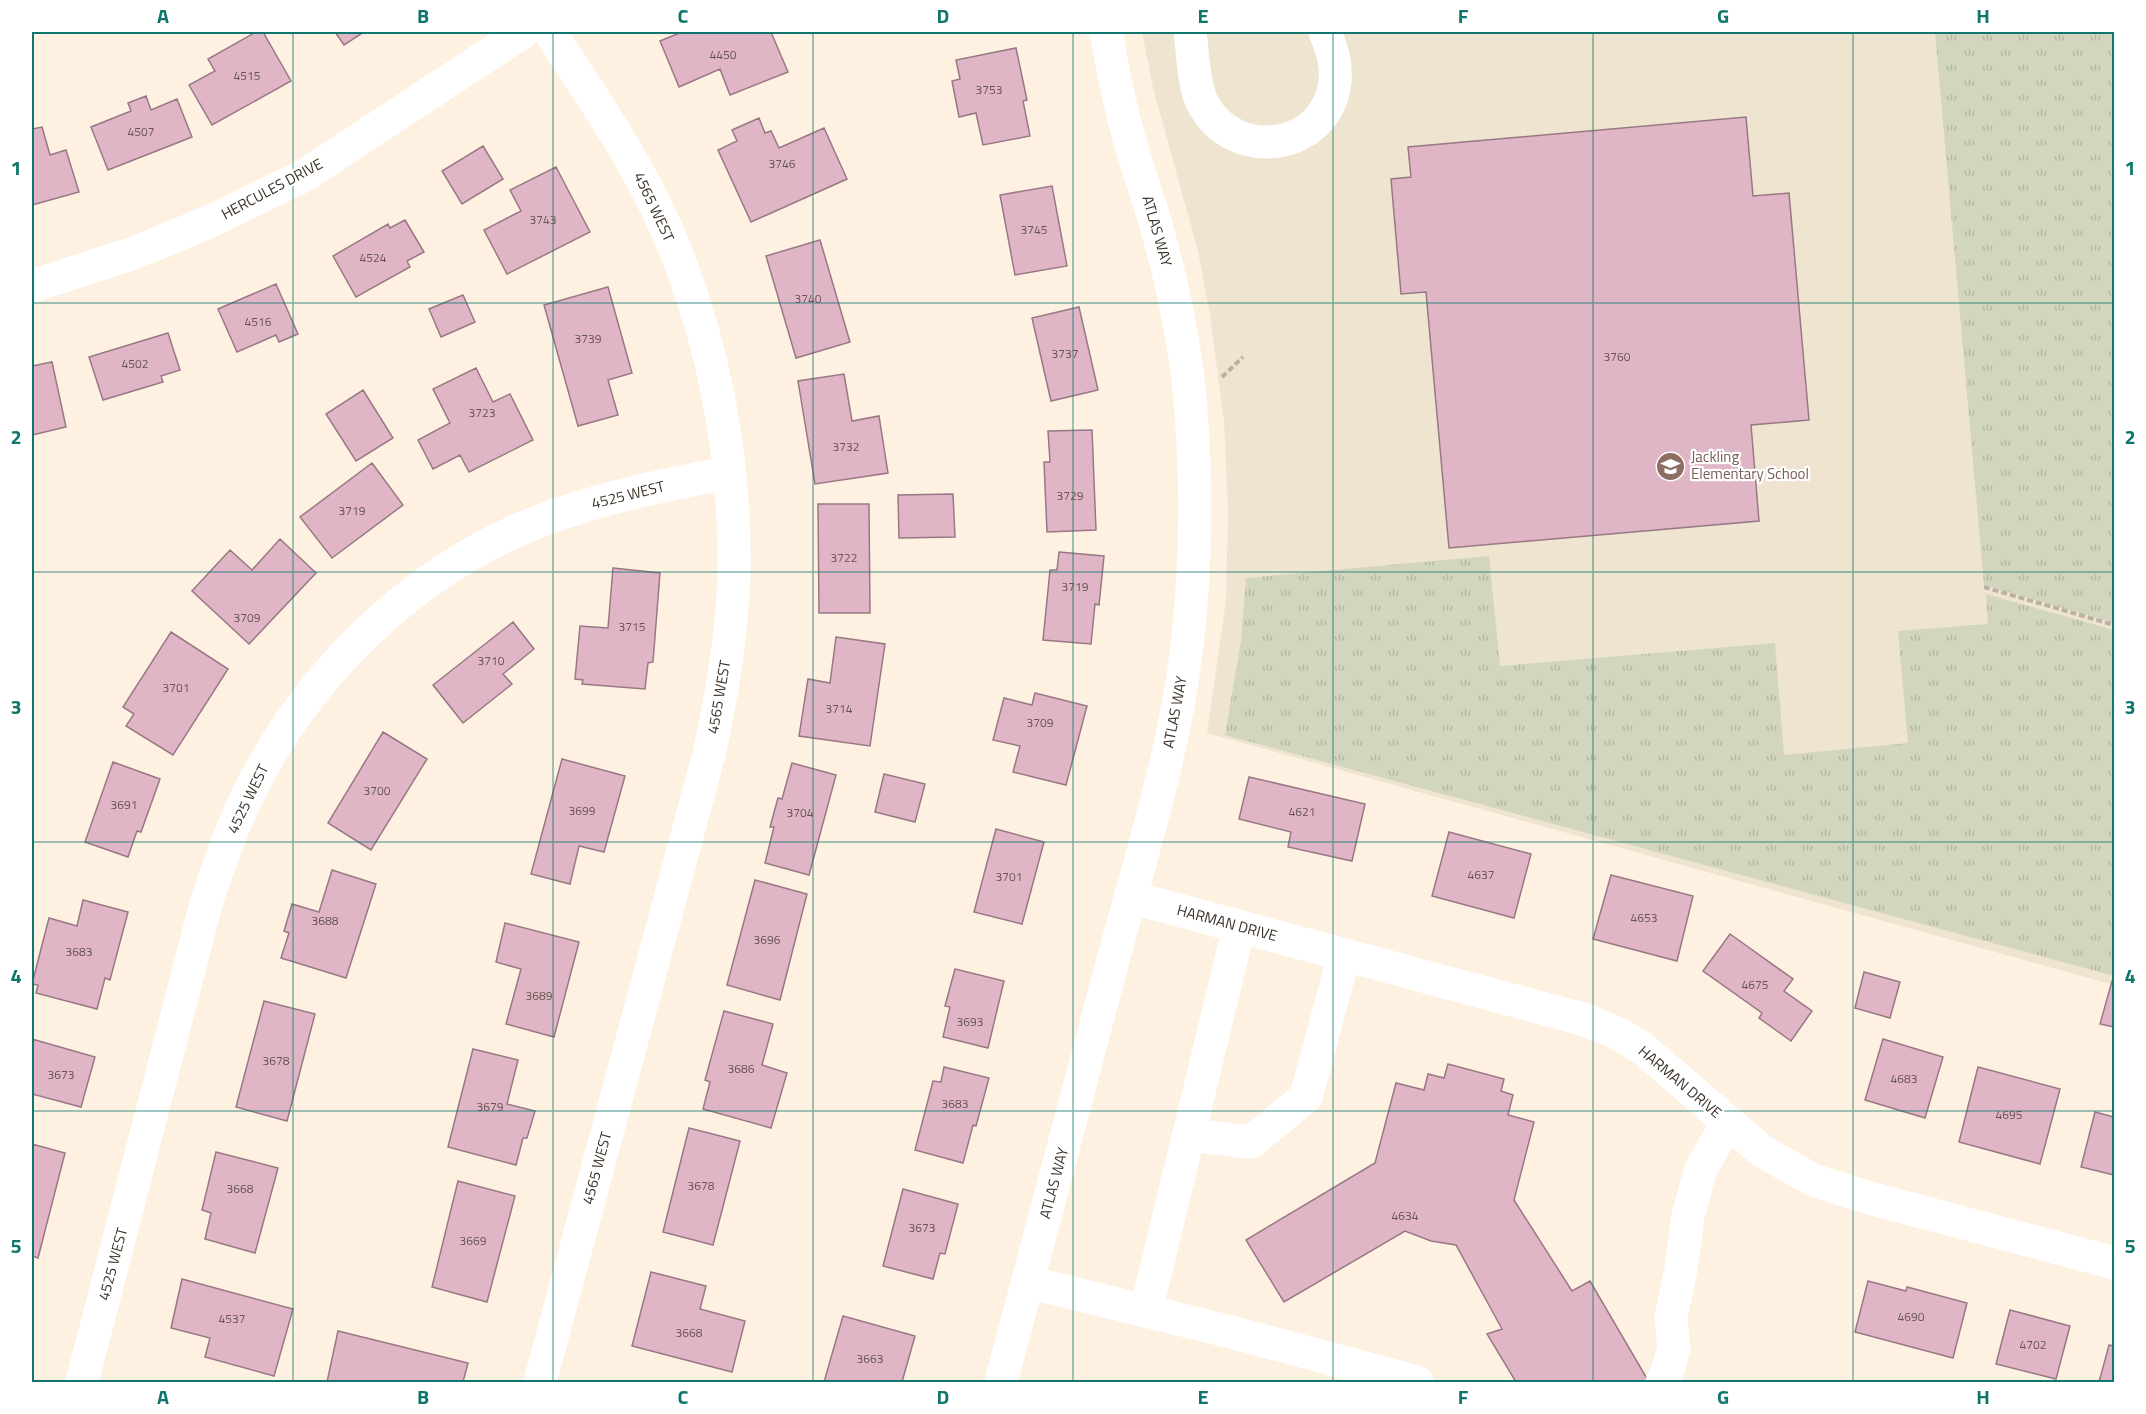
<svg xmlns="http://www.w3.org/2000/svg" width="2146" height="1414" viewBox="0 0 2146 1414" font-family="'Titillium Web',sans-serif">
  <defs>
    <pattern id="grass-tufts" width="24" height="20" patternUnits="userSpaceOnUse" patternTransform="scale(1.5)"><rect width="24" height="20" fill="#d3d6be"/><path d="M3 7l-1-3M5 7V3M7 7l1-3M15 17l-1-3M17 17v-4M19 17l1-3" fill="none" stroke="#b6b8a3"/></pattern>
  </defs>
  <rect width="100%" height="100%" fill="#fff1e1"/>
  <path fill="#eee4d0" d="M1142 32H2114V985L1207 733 1226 600 1228 510 1224 421 1210 315 1198 251 1153 88Z"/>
  <path fill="url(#grass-tufts)" d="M1935 32H2114V623L1984 585Z
    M1489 556 1500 666 1775 643 1784 755 1908 743 1898 631 1988 624 1986 594 2114 630V976L1225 735 1241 641 1246 578Z"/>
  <path fill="#e0b6c6" stroke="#987884" stroke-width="1.5" d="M256 32H263L291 81 212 125 189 85 215 71 208 59Z
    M335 32H364L344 45Z
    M682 32H771L788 72 730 95 720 69 679 87 660 41Z
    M1016 48 1027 100 1023 101 1030 136 983 145 976 113 959 117 952 81 960 79 956 60Z
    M146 96 151 110 177 99 192 137 108 170 91 127 131 111 128 103Z
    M1746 117 1753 196 1789 193 1809 420 1751 425 1759 521 1449 548 1426 292 1401 294 1391 179 1411 177 1408 147Z
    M759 118 765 133 771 131 779 148 824 128 847 179 751 222 718 150 737 141 732 130Z
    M42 127 50 155 66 150 79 192 32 205V129Z
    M483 146 503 179 462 204 442 171Z
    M556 167 590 232 507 274 484 230 521 211 510 190Z
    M1052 186 1067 266 1015 275 1000 195Z
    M405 220 424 252 407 261 410 267 356 297 333 256 388 224 390 228Z
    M820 240 850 342 796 358 766 256Z
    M276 284 298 334 279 342 276 335 237 352 218 309Z
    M608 287 632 373 608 380 618 415 578 426 544 305Z
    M463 295 475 322 441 337 429 309Z
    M1079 307 1098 390 1051 401 1032 318Z
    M168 333 180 370 161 376 163 382 103 400 89 357Z
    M52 362 66 427 32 435V366Z
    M476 368 493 402 510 394 533 440 469 472 460 455 433 469 418 440 450 423 433 389Z
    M844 374 852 421 879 416 888 473 815 484 798 381Z
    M363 390 393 438 356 461 326 414Z
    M1092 430 1096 530 1047 532 1044 462H1050L1048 431Z
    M372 463 403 505 332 558 300 517Z
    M953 494 955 537 899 538 898 495Z
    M818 504H869L870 613H819Z
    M280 539 316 573 249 644 192 591 230 550 252 570Z
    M1059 552 1104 556 1099 605 1095 604 1091 644 1043 640 1050 570H1057Z
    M613 568 660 573 653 662 648 663 645 689 582 684 583 680 575 679 580 626 608 628Z
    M513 622 534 649 503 674 512 684 463 723 433 685Z
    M171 632 228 669 173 755 126 726 134 714 123 707Z
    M836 637 885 644 870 746 799 736 808 679 830 683Z
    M1035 693 1087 706 1066 785 1013 772 1020 746 993 740 1004 698 1032 705Z
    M383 732 427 759 371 850 328 823Z
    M562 759 625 776 604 852 579 846 570 884 531 874Z
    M113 762 160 779 141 832 137 831 128 857 85 842Z
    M792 763 836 775 809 875 765 863 774 827H770L778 798 782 799Z
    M884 774 925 784 915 822 875 812Z
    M1249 777 1365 804 1352 861 1288 847 1291 832 1239 819Z
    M996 829 1044 842 1022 924 974 912Z
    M1449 832 1531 854 1514 918 1432 896Z
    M332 870 376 884 346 978 281 958 289 933 284 931 292 904 319 912Z
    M1611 875 1693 896 1677 961 1593 939Z
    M755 880 807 894 780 1000 727 985Z
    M83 900 128 912 110 980 105 978 97 1009 36 993 38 985 32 984 49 918 77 926Z
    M505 923 579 942 554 1037 506 1024 521 969 496 962Z
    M1730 934 1793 979 1784 991 1812 1011 1791 1041 1759 1018 1762 1013 1703 971Z
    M955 969 1004 981 988 1048 943 1037 950 1007 945 1006Z
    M1864 972 1900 982 1890 1018 1855 1008Z
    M2112 981 2114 982V1027L2100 1024Z
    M264 1001 315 1014 287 1121 236 1107Z
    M724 1011 773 1024 762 1065 787 1073 771 1128 703 1109 710 1082 705 1080Z
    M32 1039 95 1057 81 1107 32 1094Z
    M1883 1039 1943 1057 1925 1118 1865 1100Z
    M473 1049 518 1060 507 1104 535 1111 527 1138H523L516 1165 448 1147Z
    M1448 1064 1504 1079 1501 1091 1513 1095 1508 1115 1534 1122 1514 1200 1572 1291 1590 1281 1649 1382H1516L1487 1334 1502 1329 1456 1245 1431 1241 1405 1231 1284 1302 1246 1240 1375 1163 1396 1083 1424 1090 1428 1074 1444 1078Z
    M944 1067 989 1078 976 1126 973 1125 963 1163 915 1150 933 1081 941 1082Z
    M1978 1067 2060 1089 2040 1164 1959 1142Z
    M2095 1112 2114 1117V1175L2081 1167Z
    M689 1128 740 1141 713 1245 663 1232Z
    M32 1144 65 1153 38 1258 32 1256Z
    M216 1152 278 1168 255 1253 205 1239 211 1213 202 1210Z
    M458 1181 515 1196 487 1302 432 1287Z
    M903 1189 958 1204 945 1254 940 1253 933 1279 883 1266Z
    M651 1272 706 1286 700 1309 745 1321 732 1372 632 1346Z
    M182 1279 293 1309 274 1376 205 1357 210 1338 171 1328Z
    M1868 1281 1906 1291 1907 1287 1967 1303 1953 1358 1855 1332Z
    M2010 1310 2070 1326 2056 1379 1996 1364Z
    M843 1316 915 1336 902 1382H824Z
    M338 1331 468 1363 463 1382H327Z
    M2109 1345 2114 1346V1382H2099Z"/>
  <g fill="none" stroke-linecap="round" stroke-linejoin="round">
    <path stroke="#bdb1a3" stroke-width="4" stroke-dasharray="6 3" stroke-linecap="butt" d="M1222 377 1243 357
      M1984 587 2114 625"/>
    <path stroke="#fff" stroke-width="33" d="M1190 32C1193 52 1193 86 1203 104 1235 164 1328 150 1335 81 1337 63 1331 47 1325 32
      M32 286 134 253 211 221 305 175 523 32
      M1130 897 1586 1020 1617 1033 1642 1048 1762 1151 1813 1180 1866 1197 2114 1263
      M1189 1135 1251 1142 1306 1097 1344 955
      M1028 1282 1227 1331 1417 1382
      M1146 1311 1239 927
      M82 1382 207 900C219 866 230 831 246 799 306 673 417 566 548 518 607 496 668 485 729 472
      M540 1382 709 754C722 696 732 636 734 575 736 456 713 335 665 226 635 158 590 94 550 32
      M1001 1382C1037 1248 1072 1113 1108 979 1136 873 1172 763 1186 654 1196 574 1197 492 1191 411 1187 354 1175 295 1160 240 1151 204 1137 169 1128 134 1118 100 1112 66 1106 32
      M1662 1382 1667 1373 1674 1348 1671 1318 1681 1269 1688 1216 1701 1169 1728 1122"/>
  </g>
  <path fill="none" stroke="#0f766e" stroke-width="1.5" stroke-opacity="0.55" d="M293 32V1382M553 32V1382M813 32V1382M1073 32V1382M1333 32V1382M1593 32V1382M1853 32V1382M32 303H2114M32 572H2114M32 842H2114M32 1111H2114"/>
  <defs>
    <symbol id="school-disc" viewBox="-11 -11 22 22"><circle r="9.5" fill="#8d6e63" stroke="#fff"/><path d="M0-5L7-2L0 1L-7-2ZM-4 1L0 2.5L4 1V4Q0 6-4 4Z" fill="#fff"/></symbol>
  </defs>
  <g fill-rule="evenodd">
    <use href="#school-disc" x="1654" y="450" width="33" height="33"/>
  </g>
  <g text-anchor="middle" stroke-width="4.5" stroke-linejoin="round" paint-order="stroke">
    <g font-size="12" fill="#655450">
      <text x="723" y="59">4450</text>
      <text x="247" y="80">4515</text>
      <text x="989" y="94">3753</text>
      <text x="141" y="136">4507</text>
      <text x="782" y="168">3746</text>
      <text x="543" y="224">3743</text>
      <text x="1034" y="234">3745</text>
      <text x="373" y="262">4524</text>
      <text x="808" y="303">3740</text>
      <text x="258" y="326">4516</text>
      <text x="588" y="343">3739</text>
      <text x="1065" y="358">3737</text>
      <text x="1617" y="361">3760</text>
      <text x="135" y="368">4502</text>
      <text x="482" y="417">3723</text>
      <text x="846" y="451">3732</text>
      <text x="1070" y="500">3729</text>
      <text x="352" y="515">3719</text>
      <text x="844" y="562">3722</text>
      <text x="1075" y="591">3719</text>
      <text x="247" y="622">3709</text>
      <text x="632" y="631">3715</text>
      <text x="491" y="665">3710</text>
      <text x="176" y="692">3701</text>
      <text x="839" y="713">3714</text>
      <text x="1040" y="727">3709</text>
      <text x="377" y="795">3700</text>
      <text x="124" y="809">3691</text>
      <text x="582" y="815">3699</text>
      <text x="1302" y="816">4621</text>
      <text x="800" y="817">3704</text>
      <text x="1481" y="879">4637</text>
      <text x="1009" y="881">3701</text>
      <text x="1644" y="922">4653</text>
      <text x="325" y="925">3688</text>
      <text x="767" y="944">3696</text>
      <text x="79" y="956">3683</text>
      <text x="1755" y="989">4675</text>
      <text x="539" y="1000">3689</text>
      <text x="970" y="1026">3693</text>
      <text x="276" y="1065">3678</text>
      <text x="741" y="1073">3686</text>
      <text x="61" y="1079">3673</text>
      <text x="1904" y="1083">4683</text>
      <text x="955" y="1108">3683</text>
      <text x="490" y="1111">3679</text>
      <text x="2009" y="1119">4695</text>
      <text x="701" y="1190">3678</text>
      <text x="240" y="1193">3668</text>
      <text x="1405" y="1220">4634</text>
      <text x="922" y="1232">3673</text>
      <text x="473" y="1245">3669</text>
      <text x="1911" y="1321">4690</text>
      <text x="232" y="1323">4537</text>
      <text x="689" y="1337">3668</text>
      <text x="2033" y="1349">4702</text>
      <text x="870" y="1363">3663</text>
    </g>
    <g font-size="15" fill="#3c3329" stroke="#fff">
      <text transform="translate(272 189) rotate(-28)" y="5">HERCULES DRIVE</text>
      <text transform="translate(654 207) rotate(65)" y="5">4565 WEST</text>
      <text transform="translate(1157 231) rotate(74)" y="5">ATLAS WAY</text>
      <text transform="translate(628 495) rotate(-14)" y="5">4525 WEST</text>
      <text transform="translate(719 697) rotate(-80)" y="5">4565 WEST</text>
      <text transform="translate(1175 712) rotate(-79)" y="5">ATLAS WAY</text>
      <text transform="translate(248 799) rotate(-64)" y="5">4525 WEST</text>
      <text transform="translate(1227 923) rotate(15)" y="5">HARMAN DRIVE</text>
      <text transform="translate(1680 1082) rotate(40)" y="5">HARMAN DRIVE</text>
      <text transform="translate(597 1168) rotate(-75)" y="5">4565 WEST</text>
      <text transform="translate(1054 1183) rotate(-75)" y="5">ATLAS WAY</text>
      <text transform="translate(113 1264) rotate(-75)" y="5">4525 WEST</text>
    </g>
    <g font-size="15" fill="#785e54" stroke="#fff" text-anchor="start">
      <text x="1691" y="462">Jackling<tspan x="1691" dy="17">Elementary School</tspan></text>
    </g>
  </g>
  <rect width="2146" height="1414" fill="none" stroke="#ffffff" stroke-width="66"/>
  <rect x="33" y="33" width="2080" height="1348" fill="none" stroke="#0f766e" stroke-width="2"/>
  <g font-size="20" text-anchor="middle" font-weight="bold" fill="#0f766e">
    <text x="163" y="23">A</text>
    <text x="423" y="23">B</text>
    <text x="683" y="23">C</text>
    <text x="943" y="23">D</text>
    <text x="1203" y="23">E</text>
    <text x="1463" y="23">F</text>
    <text x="1723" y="23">G</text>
    <text x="1983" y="23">H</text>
    <text x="16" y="175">1</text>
    <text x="2130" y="175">1</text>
    <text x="16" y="444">2</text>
    <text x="2130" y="444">2</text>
    <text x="16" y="714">3</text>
    <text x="2130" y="714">3</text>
    <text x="16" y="983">4</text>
    <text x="2130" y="983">4</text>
    <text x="16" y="1253">5</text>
    <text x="2130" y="1253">5</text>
    <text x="163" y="1404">A</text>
    <text x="423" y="1404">B</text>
    <text x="683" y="1404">C</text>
    <text x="943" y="1404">D</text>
    <text x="1203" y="1404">E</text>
    <text x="1463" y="1404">F</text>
    <text x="1723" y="1404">G</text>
    <text x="1983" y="1404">H</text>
  </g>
</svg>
